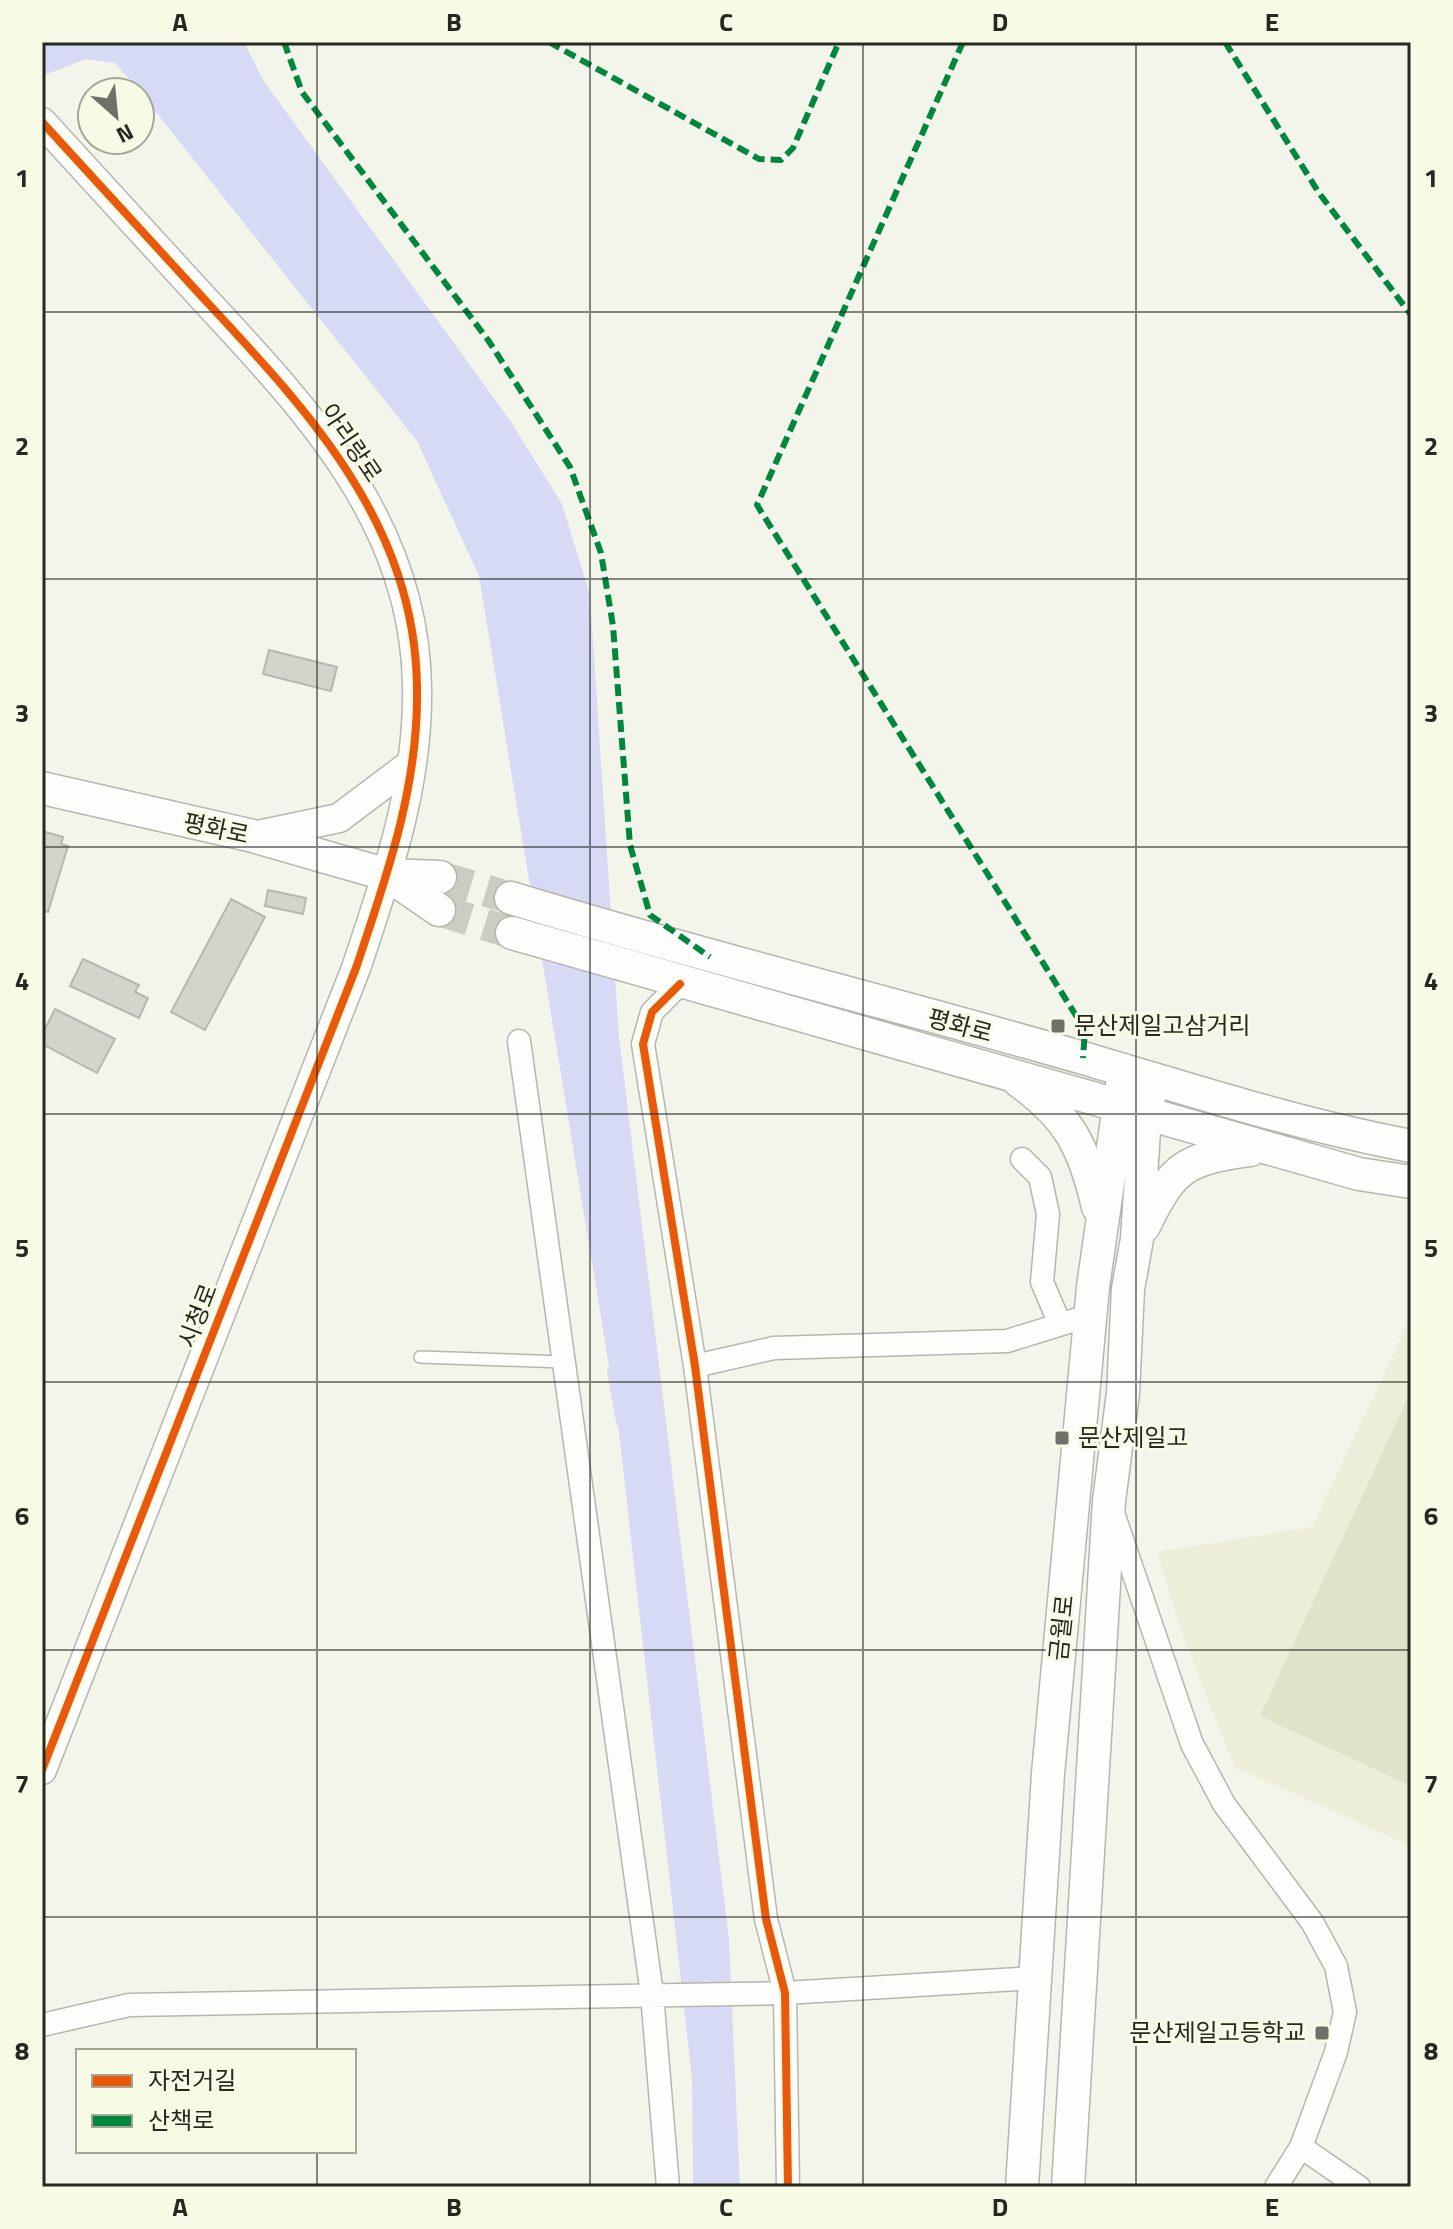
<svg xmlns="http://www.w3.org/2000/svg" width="1453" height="2229" viewBox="0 0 1453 2229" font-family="'Titillium Web','Noto Sans KR',sans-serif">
  <rect width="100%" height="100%" fill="#f4f5ea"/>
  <path fill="#eceeda" d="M1411 1316V1846L1234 1767 1179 1625 1157 1552 1312 1527Z"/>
  <path fill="#e0e3c7" d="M1411 1391V1786L1260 1716Z"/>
  <path fill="#d7daf5" d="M42 42H244L263 80 509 419 562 504 590 595 619 1037 729 1939 740 2187H693L692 2078 617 1415 479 576 417 441 140 92 115 63 86 59 42 76Z"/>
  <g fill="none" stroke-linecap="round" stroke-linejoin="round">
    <path stroke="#d7daf5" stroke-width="6" d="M610 1371 619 1423"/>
  </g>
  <path fill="#d3d5cc" stroke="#b6b7af" stroke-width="2" d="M269 650 337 667 331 691 263 674Z
    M42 831 63 837 61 844 68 846 48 912 42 910Z
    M268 890 306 898 303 914 265 906Z
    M231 899 265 917 205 1030 171 1012Z
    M83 959 139 985 135 992 148 998 139 1018 70 986Z
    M55 1009 115 1039 97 1073 42 1044V1035Z"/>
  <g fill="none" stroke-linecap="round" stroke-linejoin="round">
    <path stroke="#cbccc2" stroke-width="32" stroke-dasharray="32 16" stroke-linecap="butt" d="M440 877 511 898
      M439 910 512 933"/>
    <defs>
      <path id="service" d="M420 1357 564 1362"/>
      <path id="minor" d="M680 984 652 1012 643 1044 695 1366 766 1919 785 1993 788 2187
        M519 1041 652 1994 668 2187
        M1022 1159 1040 1177 1048 1214 1042 1282 1060 1324
        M695 1366 774 1348 1007 1341 1091 1315
        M1113 1513 1192 1744 1224 1804 1312 1922 1336 1966 1345 2012 1336 2052 1301 2147 1276 2187
        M42 2025 129 2005 785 1993 1035 1978
        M1301 2147 1359 2187"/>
      <path id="tertiary" d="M42 122C96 181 151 241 205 300 309 412 415 524 417 687 419 785 387 876 356 968L42 1770
        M253 836 339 818 412 763"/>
      <path id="secondary" d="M42 788 253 836 388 875 440 877
        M388 875 439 910
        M511 898C700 956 893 1003 1083 1058 1192 1090 1299 1125 1411 1146
        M512 933 1359 1174 1411 1182
        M1019 1081C1070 1118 1084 1147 1098 1207
        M1144 1226C1173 1166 1185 1159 1250 1150
        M1022 2187 1048 1774 1093 1287 1124 1071
        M1068 2187 1109 1501 1123 1393 1128 1289 1137 1239 1145 1115 1153 1079"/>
    </defs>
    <use href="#service" stroke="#b5b6ae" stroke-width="14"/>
    <use href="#minor" stroke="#b5b6ae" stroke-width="25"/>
    <use href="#tertiary" stroke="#b5b6ae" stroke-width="31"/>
    <use href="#secondary" stroke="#b5b6ae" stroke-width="35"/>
    <use href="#service" stroke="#fdfefc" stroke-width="11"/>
    <use href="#minor" stroke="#fdfefc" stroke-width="22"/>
    <use href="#tertiary" stroke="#fdfefc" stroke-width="28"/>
    <use href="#secondary" stroke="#fdfefc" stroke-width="32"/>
    <path stroke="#00873e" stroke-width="6" stroke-dasharray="12 6" stroke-linecap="butt" d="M284 42 302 92 488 340 570 467 601 553 613 626 630 845 650 915 710 957
      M549 42 759 159 781 160 793 148 839 42
      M963 42 757 505 1085 1030 1083 1058
      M1225 42 1319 193 1411 315"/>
    <defs>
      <path id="cycleway" d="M42 122C96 181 151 241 205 300 309 412 415 524 417 687 419 785 387 876 356 968L42 1770
        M680 984 652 1012 643 1044 695 1366 766 1919 785 1993 788 2187"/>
    </defs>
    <use href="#cycleway" stroke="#f7fae5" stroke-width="13"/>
    <use href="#cycleway" stroke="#e8590c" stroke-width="8"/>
  </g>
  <path fill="none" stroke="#272821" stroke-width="2" stroke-opacity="0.55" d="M317 42V2051M590 42V2187M863 42V2187M1136 42V2187M42 312H1411M42 579H1411M42 847H1411M42 1114H1411M42 1382H1411M42 1650H1411M42 1917H1411M317 2151V2187"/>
  <g fill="#6f7067" stroke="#f7fae5" stroke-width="3">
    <rect x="1050" y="1018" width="16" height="16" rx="4"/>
    <rect x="1054" y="1430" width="16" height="16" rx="4"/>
    <rect x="1314" y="2025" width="16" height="16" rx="4"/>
  </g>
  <g text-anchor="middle" stroke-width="6" stroke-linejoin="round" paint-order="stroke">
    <g font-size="24" fill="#272821" stroke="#f7fae5">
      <text transform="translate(351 443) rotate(56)" y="8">아리랑로</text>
      <text transform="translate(216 829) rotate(12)" y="8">평화로</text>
      <text transform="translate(960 1026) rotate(15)" y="8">평화로</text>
      <text transform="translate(198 1316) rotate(-69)" y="8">시청로</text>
      <text transform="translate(1062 1628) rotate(-84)" y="8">금월로</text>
    </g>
    <g font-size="24" fill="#272821" stroke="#f7fae5" text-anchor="start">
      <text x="1074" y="1034">문산제일고삼거리</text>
      <text x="1078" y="1446">문산제일고</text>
      <text x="1306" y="2041" text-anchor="end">문산제일고등학교</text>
    </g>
  </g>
  <rect width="1453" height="2229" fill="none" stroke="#f7fae5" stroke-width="88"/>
  <rect x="76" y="2049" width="280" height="104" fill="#f7fae5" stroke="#a4a697" stroke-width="2"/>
  <rect x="92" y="2075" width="40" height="12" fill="#e8590c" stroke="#a4a697" stroke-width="2"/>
  <text x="148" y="2089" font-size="24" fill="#272821">자전거길</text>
  <rect x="92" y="2115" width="40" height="12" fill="#00873e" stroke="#a4a697" stroke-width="2"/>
  <text x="148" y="2129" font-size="24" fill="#272821">산책로</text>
  <g transform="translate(116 116) rotate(153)"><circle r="38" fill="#f7fae5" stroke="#a4a697" stroke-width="2"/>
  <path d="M0-6L14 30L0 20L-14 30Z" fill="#6f7067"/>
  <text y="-12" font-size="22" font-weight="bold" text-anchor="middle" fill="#272821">N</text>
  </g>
  <rect x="44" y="44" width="1365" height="2141" fill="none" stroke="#272821" stroke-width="3"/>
  <g font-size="26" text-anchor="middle" font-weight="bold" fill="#272821">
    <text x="180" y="31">A</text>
    <text x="454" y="31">B</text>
    <text x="726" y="31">C</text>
    <text x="1000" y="31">D</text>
    <text x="1272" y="31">E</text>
    <text x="22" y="187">1</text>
    <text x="1431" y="187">1</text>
    <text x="22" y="455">2</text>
    <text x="1431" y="455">2</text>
    <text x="22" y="722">3</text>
    <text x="1431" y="722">3</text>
    <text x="22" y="990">4</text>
    <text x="1431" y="990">4</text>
    <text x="22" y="1257">5</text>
    <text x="1431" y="1257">5</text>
    <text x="22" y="1525">6</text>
    <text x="1431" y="1525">6</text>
    <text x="22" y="1793">7</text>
    <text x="1431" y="1793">7</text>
    <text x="22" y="2060">8</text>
    <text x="1431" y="2060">8</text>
    <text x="180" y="2216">A</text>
    <text x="454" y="2216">B</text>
    <text x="726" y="2216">C</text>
    <text x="1000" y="2216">D</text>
    <text x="1272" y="2216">E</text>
  </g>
</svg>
